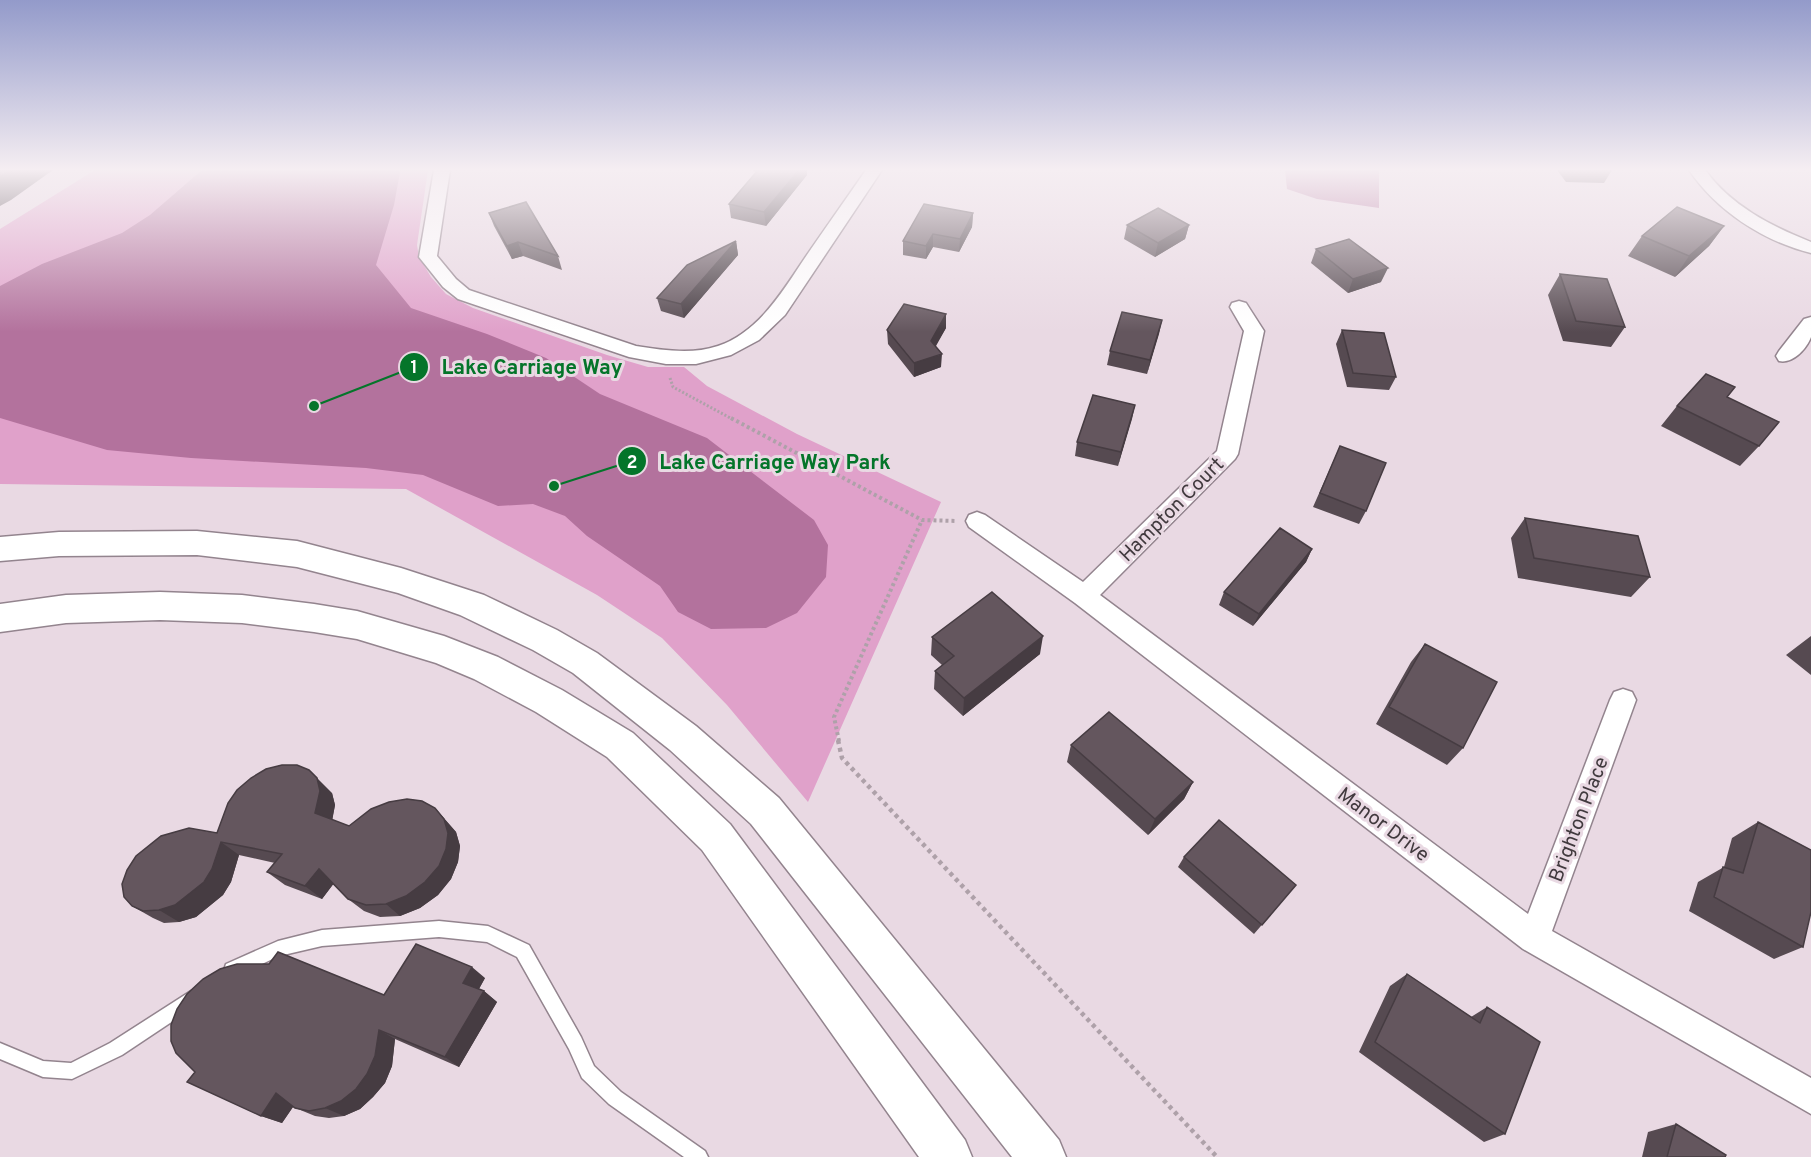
<svg xmlns="http://www.w3.org/2000/svg" width="1811" height="1157" viewBox="0 0 1811 1157" font-family="Overpass,sans-serif">
  <rect width="100%" height="100%" fill="#e9d9e3"/>
  <path fill="#e0a1ca" d="M95 170H428L417 245 419 257 431 277 446 294 473 308 607 355 648 367H684L707 386 797 434 941 502 808 802 727 705 662 638 597 595 406 489 0 484V229Z"/>
  <path fill="#b3729d" d="M202 170H398L400 172 394 205 376 265 411 308 487 334 546 358 600 394 707 438 814 520 828 545 826 577 797 613 766 628 711 629 678 612 660 586 587 536 565 516 533 504 498 506 423 475 366 468 191 458 107 450 0 418V286L42 264 122 233 150 215Z
    M1285 170H1379V208L1317 199 1287 189Z"/>
  <g fill="none" stroke-linecap="round" stroke-linejoin="round">
    <defs>
      <path id="lane" d="M439 921 488 926 529 945 581 1037 594 1066 621 1092 705 1151 708 1157H684L609 1104 582 1078 569 1049 517 957 487 942 439 937 322 946 279 956 232 978 226 976 224 970 226 964 278 941 322 930Z
        M191 991 197 993 199 999 197 1005 122 1055 72 1079 43 1077 0 1059V1043L43 1061 71 1063 110 1043Z"/>
      <path id="street" d="M434 170H450L437 256 456 279 469 290 636 346C663 350 691 355 718 346 762 331 786 285 811 249 829 223 848 196 866 170H882L785 315 759 340 731 355 696 364H666L629 357 458 299 443 287 419 257Z
        M1689 170H1705C1731 206 1771 226 1811 242V253C1763 241 1717 211 1689 170Z
        M1239 301 1246 303 1264 331 1238 454 1235 459 1100 595 1528 914 1610 700 1614 692 1623 689 1632 692 1636 700 1552 931 1811 1078V1114L1523 949 1075 603 969 527 966 521 969 515 977 512 985 515 1083 582 1217 451 1244 331 1230 307 1232 303Z
        M1811 317C1811 323 1811 331 1811 337 1806 350 1792 364 1779 361L1776 356 1779 351 1804 319Z"/>
      <path id="highway" d="M197 531 297 541 401 568 484 595 557 630 597 653 696 726 779 798 1059 1140 1066 1157H1012L751 824 670 750 573 673 533 650 460 615 398 593 297 567 197 555 59 556 0 561V537L59 532Z
        M160 592 242 595 314 604 357 611 444 636 498 657 562 690 633 733 730 824 965 1140 972 1157H919L702 850 607 757 536 712 474 679 436 663 357 639 314 632 242 623 160 620 66 623 0 632V604L66 595Z"/>
    </defs>
    <use href="#lane" stroke="#93848e" stroke-width="3"/>
    <use href="#street" stroke="#93848e" stroke-width="3"/>
    <use href="#highway" stroke="#93848e" stroke-width="3"/>
    <path stroke="#aea1a9" stroke-width="3" stroke-dasharray="2 2" stroke-linecap="butt" d="M670 378 673 387 734 420"/>
    <path stroke="#aea1a9" stroke-width="4" stroke-dasharray="3 3" stroke-linecap="butt" d="M731 418 922 520 956 521
      M839 741 834 717 922 520"/>
    <path stroke="#aea1a9" stroke-width="4.5" stroke-dasharray="4 4" stroke-linecap="butt" d="M838 740 842 758 1217 1157"/>
    <use href="#lane" fill="#fff" fill-rule="evenodd"/>
    <use href="#street" fill="#fff" fill-rule="evenodd"/>
    <use href="#highway" fill="#fff" fill-rule="evenodd"/>
  </g>
  <path fill="#564a51" d="M753 170H807V175L766 226 731 218 729 204 757 172 753 171Z
    M1557 170H1612L1604 183 1566 182Z
    M489 213 558 256 562 270 523 256 512 259 494 226Z
    M973 213 972 227 959 252 933 247 926 259 903 255V241Z
    M1127 225H1189L1185 239 1155 257 1124 239Z
    M1724 226 1709 246 1675 277 1628 256 1642 236Z
    M736 241 738 255 684 318 661 311 657 298Z
    M1316 249 1381 282 1348 293 1311 263Z
    M1560 274 1625 327 1611 347 1563 341 1548 295Z
    M1162 320 1147 374 1107 365 1110 351Z
    M946 328 935 346 941 367 914 377 888 344 887 330Z
    M1342 330 1396 377 1389 390 1347 387 1336 344Z
    M1135 405 1118 466 1075 456 1077 442Z
    M1677 406 1759 446 1740 466 1661 426Z
    M1340 446 1366 511 1359 524 1313 507Z
    M1525 518 1650 577 1631 597 1518 578 1511 538Z
    M1312 549 1306 562 1253 626 1219 605 1224 592Z
    M1811 636V675L1786 655Z
    M932 637 1040 654 963 716 934 689 935 671 942 665 931 655Z
    M1425 644 1463 748 1447 765 1376 724 1411 662Z
    M1071 745 1193 782 1184 799 1148 835 1067 762Z
    M332 793 335 805 332 820 349 826 435 808 456 832 460 846 458 862 451 879 438 895 420 908 400 916 380 917 364 911 348 899 333 884 322 899 285 885 267 872 275 863 239 855 231 882 223 895 196 917 179 922 164 923 153 918 132 906 217 833Z
    M1758 822 1803 947 1774 959 1689 911 1698 882 1724 867 1732 838Z
    M1184 857 1296 885 1254 934 1178 867Z
    M1407 974 1471 1017 1487 1007 1505 1134 1484 1142 1359 1052 1390 986Z
    M485 978 479 989 484 991 497 1002 459 1067 395 1039 392 1066 385 1083 373 1097 360 1109 344 1116 329 1118 315 1116 293 1107 282 1123 261 1116 384 995Z
    M1676 1124 1725 1157H1642L1648 1132Z"/>
  <path fill="#463c42" d="M9 170H53L11 200 0 206V177Z
    M799 170H807V175L766 226 764 212Z
    M973 213 972 227 959 252 960 239Z
    M1189 225 1185 239 1155 257 1158 243Z
    M1724 226 1709 246 1675 277 1689 256Z
    M933 234V247L926 259V246Z
    M736 241 738 255 684 318 681 304Z
    M518 242 523 256 512 259 507 246Z
    M1388 268 1381 282 1348 293 1353 279Z
    M946 314V328L931 355V341Z
    M1162 320 1159 334 1147 374 1150 360Z
    M942 354 941 367 914 377V363Z
    M1135 405 1132 419 1118 466 1121 452Z
    M1312 549 1306 562 1253 626 1259 614Z
    M1043 636 1040 654 963 716 964 698Z
    M309 770 332 793 335 805 331 827 315 813Z
    M1193 782 1184 799 1148 835 1155 819Z
    M435 808 456 832 460 846 458 862 451 879 438 895 420 908 400 916 386 904Z
    M221 842 239 855 231 882 223 895 196 917 179 922 159 910Z
    M319 869 335 882 322 899 305 886Z
    M472 967 485 978 476 994 463 983Z
    M484 991 497 1002 459 1067 445 1057Z
    M379 1030 395 1039 392 1066 385 1083 373 1097 360 1109 344 1116 325 1108Z
    M276 1093 297 1101 282 1123 261 1116Z"/>
  <path fill="#64565e" stroke="#463c42" stroke-width="1.5" d="M0 170H9L0 177Z
    M758 170H799L764 212 729 204Z
    M526 202 558 256 518 242 507 246 489 213Z
    M924 204 973 213 960 239 933 234 926 246 903 241Z
    M1677 207 1724 226 1689 256 1642 236Z
    M1158 208 1189 225 1158 243 1127 225Z
    M1349 239 1388 268 1353 279 1316 249Z
    M736 241 681 304 657 298 687 265Z
    M1560 274 1607 279 1625 327 1576 321Z
    M904 304 946 314 931 341 942 354 914 363 887 330Z
    M1122 312 1162 320 1150 360 1110 351Z
    M1342 330 1384 333 1396 377 1353 373Z
    M1706 374 1735 387 1727 397 1779 422 1759 446 1677 406Z
    M1093 395 1135 405 1121 452 1077 442Z
    M1340 446 1386 463 1366 511 1320 493Z
    M1525 518 1638 536 1650 577 1534 558Z
    M1280 528 1312 549 1259 614 1224 592Z
    M992 592 1043 636 964 698 935 671 954 656 932 637Z
    M1425 644 1497 682 1463 748 1389 707Z
    M1109 712 1193 782 1155 819 1071 745Z
    M282 765H297L309 770 317 778 320 791 315 813 349 826 371 809 389 802 407 799 422 801 435 808 444 819 448 833 446 849 439 866 425 882 406 896 386 904 366 905 348 899 319 869 305 886 267 872 282 854 221 842 212 869 204 882 175 905 159 910 143 911 132 906 124 897 122 884 127 870 136 856 161 836 189 828 217 833 228 803 237 790 251 778 266 769Z
    M1219 820 1296 885 1262 925 1184 857Z
    M1758 822 1811 850V912L1803 947 1714 897 1723 867 1743 873Z
    M416 944 472 967 463 983 484 991 445 1057 379 1030 375 1056 367 1074 356 1089 341 1101 325 1108 309 1111 295 1108 276 1093 261 1116 187 1082 195 1072 176 1053 171 1041V1025L177 1009 187 994 203 979 220 969 237 964H269L278 952 384 995Z
    M1407 974 1480 1023 1487 1007 1540 1042 1505 1134 1375 1042Z
    M1676 1124 1726 1155 1725 1157H1667Z"/>
  <linearGradient id="sky" x2="0" y2="1"><stop stop-color="#939aca"/><stop offset="0.51" stop-color="#f5eef2"/><stop offset="1" stop-color="#f5eef2" stop-opacity="0"/></linearGradient>
  <rect width="1811" height="332" fill="url(#sky)"/>
  <g text-anchor="middle" stroke-width="6" stroke-linejoin="round" paint-order="stroke">
    <g font-size="20" fill="#413a3e" stroke="#e9d9e3">
      <text transform="translate(1171 509) rotate(-45)" y="7">Hampton Court</text>
      <text transform="translate(1578 819) rotate(-69)" y="7">Brighton Place</text>
      <text transform="translate(1384 824) rotate(37)" y="7">Manor Drive</text>
    </g>
  </g>
  <path fill="none" stroke="#04752a" stroke-width="2" d="M314 406L414 367M554 486L632 461"/>
  <g fill="#04752a" stroke="#e9d9e3" stroke-width="2">
    <circle cx="314" cy="406" r="6"/>
    <circle cx="554" cy="486" r="6"/>
    <circle cx="414" cy="367" r="15"/>
    <circle cx="632" cy="461" r="15"/>
  </g>
  <g font-size="18" text-anchor="middle" font-weight="bold" fill="#fff">
    <text x="414" y="373">1</text>
    <text x="632" y="468">2</text>
  </g>
  <g font-size="21" text-anchor="middle" font-weight="bold" fill="#04752a" stroke="#e9d9e3" stroke-width="6" stroke-linejoin="round" paint-order="stroke">
    <text x="532" y="374">Lake Carriage Way</text>
    <text x="775" y="469">Lake Carriage Way Park</text>
  </g>
</svg>
